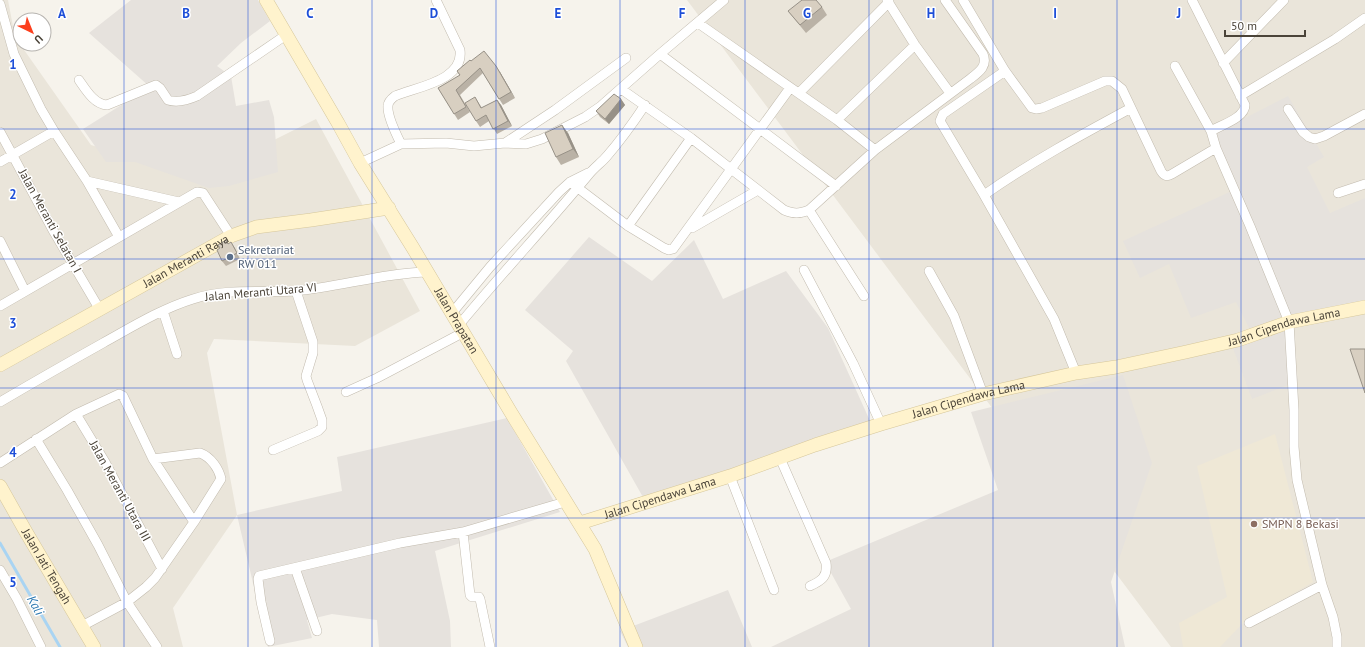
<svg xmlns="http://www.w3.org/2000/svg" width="1365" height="647" viewBox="0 0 1365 647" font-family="'PT Sans',sans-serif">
  <rect width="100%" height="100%" fill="#f6f3ec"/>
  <path fill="#eae5da" d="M0 0H8L15 37 91 145 161 167 240 157 316 119 420 311 355 346 214 339 207 353 237 515 173 608 183 647H0Z
    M687 0H1365V647H1171Z"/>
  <path fill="#e6e2dd" d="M131 0H258L270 21 241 43 217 66 231 76 236 106 269 100 274 117 278 172 229 186 209 188 135 162H106L83 129 150 87 89 33Z
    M1288 96 1324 157 1307 167 1330 213 1365 198V309L1289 323 1298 381 1252 399 1231 343 1253 336 1236 302 1191 318 1169 264 1140 278 1123 241 1236 189 1212 135Z
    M589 237 652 281 694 240 723 299 786 271 828 328 875 432 648 506 566 361 573 351 525 310Z
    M1123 375 1152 463 1111 582 1125 647H771L851 609 825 562 998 490 971 412Z
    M507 418 560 512 435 551 450 621 451 647H379L377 620 332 614 307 620 312 638 268 647 237 515 342 491 337 457Z
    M728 590 752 647H628L620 631Z"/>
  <path fill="#efe8d6" d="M1275 434 1313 582 1243 623 1220 647H1183L1179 623 1227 597 1197 466Z"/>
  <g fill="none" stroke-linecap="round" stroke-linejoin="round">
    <path stroke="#a9d4f2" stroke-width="3" d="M0 543 60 647"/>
    <defs>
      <path id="street" d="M887 0 915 45 950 93
        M963 0 1005 71 1032 108 1036 109 1042 108 1105 81H1112L1122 89 1161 171C1164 176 1167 177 1172 174L1216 148
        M1192 0 1245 105C1245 118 1221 125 1211 131
        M0 4 14 54 41 109 54 131 87 181 119 237
        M698 23 837 120 875 150
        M660 54 836 186
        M1223 63 1284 0
        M1175 66 1211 131 1216 148 1250 226 1289 322 1294 410V447L1297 480 1322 585 1333 617 1337 637V647
        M1005 71 943 114 940 121 984 195 1054 319 1076 373
        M79 80C86 90 94 104 107 105L156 85 160 88 168 100C177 103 188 100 197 96L286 35
        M621 89 691 138 784 210C794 214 799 214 809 210L875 150 970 79C979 72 988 66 983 54L945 0
        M799 93 889 2
        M1240 96 1335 39 1365 18
        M1288 109 1303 132 1309 137 1315 139 1324 136 1365 114
        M837 120 915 45
        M0 132 54 232 100 310
        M505 143 526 144 542 139 585 117 601 106 660 54 724 0
        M401 144C397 136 387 115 388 106 388 102 391 99 395 96 416 87 464 81 460 50L436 0
        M0 162 54 131
        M360 163 401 144 446 143 474 146 505 143 555 110 626 58
        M87 181 179 202
        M570 182 628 226 664 248 669 250 673 249 790 88
        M1338 193 1365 184
        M984 195C1031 162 1081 135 1131 108
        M809 210 864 296
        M628 226 691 138
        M692 228 758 190
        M0 241 25 291
        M804 270 853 363 881 424
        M929 271 954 316 983 394
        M0 306 197 192 203 193 231 236
        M163 311 177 354
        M452 313 490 267 559 192 570 182 588 173
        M459 325C502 273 547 225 590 173 595 167 602 162 607 156 621 140 633 123 645 105
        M346 392 377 378 464 332
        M0 402C34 382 69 362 103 343 132 327 161 309 193 299 226 288 261 293 295 291 340 287 383 273 428 272
        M76 414 105 462 162 569
        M36 439 67 490 98 545 127 602 157 647
        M273 450 318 431 322 427V420L317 406 307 380 306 376 313 353V342L296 291
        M780 458 826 563C828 577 821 581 810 586
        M0 463 76 414 119 394 123 396 153 459 194 522
        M730 476 774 590
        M463 532 470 595 472 597H479L480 599 490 647
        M295 568 317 631
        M0 570 17 599 41 647
        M1249 623 1322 585
        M82 626 127 602 146 587 155 578 194 522 221 479C219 469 211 457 200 453L153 459
        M270 641 261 602 258 579 259 576 400 543 463 532 565 502"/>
      <g id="secondary">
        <path id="s1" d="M266 0 338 123 360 163 413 248 510 411 595 549 636 647"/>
        <path id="s2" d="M0 365 231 236 256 227 311 220 389 208"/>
        <path id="s3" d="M0 486 26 532 94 647"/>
        <path id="s4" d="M580 523 730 476 815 445 881 424 983 394 1076 373 1116 367 1186 352 1238 340 1289 322 1365 307"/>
      </g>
    </defs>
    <use href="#street" stroke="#c2bbae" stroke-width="10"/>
    <use href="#secondary" stroke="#d6c79b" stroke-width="14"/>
    <use href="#street" stroke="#fff" stroke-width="9"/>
    <use href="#secondary" stroke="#fff3cd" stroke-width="13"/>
  </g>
  <path fill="#bab2a6" d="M822 7 827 15 806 33 788 11Z
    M471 61 500 72 515 98 503 105 483 73 460 95 470 112 458 120 438 88 460 76 457 71Z
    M475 97 482 108 497 100 501 105 512 126 497 134 489 121 480 127 476 121Z
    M621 99 625 105 609 124 600 117 596 111Z
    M568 133 579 157 561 165 556 157Z
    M226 240 229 244 231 242 235 248 240 259 226 266 222 261 220 248Z"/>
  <path fill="#979187" d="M496 66 500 72 515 98 511 92Z
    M621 99 625 105 609 124 605 119Z
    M497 100 501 105 512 126 508 121Z
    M562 125 568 133 579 157 573 149Z"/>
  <path fill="#d8cfc1" stroke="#979187" d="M802 0H816L822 7 800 25 788 11Z
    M484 51 496 66 511 92 499 99 480 68 456 90 466 107 454 114 438 88 460 75 457 71 470 60 471 61Z
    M614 94 621 99 605 119 596 111Z
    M475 97 481 108 497 100 508 121 493 129 486 115 476 121 465 103Z
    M562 125 573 149 556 157 545 133Z
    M226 240 228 244 231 242 237 253 222 261 217 250 220 248 218 245Z
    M1350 349H1365V393Z"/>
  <path fill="none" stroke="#1d4ed8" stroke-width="1" stroke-opacity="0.55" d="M124 0V647M248 0V647M372 0V647M496 0V647M620 0V647M745 0V647M869 0V647M993 0V647M1117 0V647M1241 0V647M0 129H1365M0 259H1365M0 388H1365M0 518H1365"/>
  <circle fill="#5c6f8a" stroke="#fff" stroke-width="1.5" cx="230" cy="257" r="4"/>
  <circle fill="#8d6e63" stroke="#fff" stroke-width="1.5" cx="1254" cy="524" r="4"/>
  <g text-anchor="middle" stroke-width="3" stroke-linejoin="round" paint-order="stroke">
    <g font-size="12" fill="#4b4439" stroke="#fff">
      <text transform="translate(50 221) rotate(61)" y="4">Jalan Meranti Selatan I</text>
      <text dy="4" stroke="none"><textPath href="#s2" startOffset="213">Jalan Meranti Raya</textPath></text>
      <text transform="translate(261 292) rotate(-5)" y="4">Jalan Meranti Utara VI</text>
      <text dy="4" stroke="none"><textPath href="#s1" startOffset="373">Jalan Prapatan</textPath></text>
      <text dy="4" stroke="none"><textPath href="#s4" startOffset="732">Jalan Cipendawa Lama</textPath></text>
      <text dy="4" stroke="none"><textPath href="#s4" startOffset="408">Jalan Cipendawa Lama</textPath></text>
      <text transform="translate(120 491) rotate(61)" y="4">Jalan Meranti Utara III</text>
      <text dy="4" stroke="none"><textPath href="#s4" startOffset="84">Jalan Cipendawa Lama</textPath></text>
      <text dy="4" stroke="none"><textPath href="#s3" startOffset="93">Jalan Jati Tengah</textPath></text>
    </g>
    <g font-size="12" fill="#4e5e75" stroke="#fff" text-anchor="start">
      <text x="238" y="254">Sekretariat<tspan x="238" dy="14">RW 011</tspan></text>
    </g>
    <g font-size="12" fill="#785e54" stroke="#fff" text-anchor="start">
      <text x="1262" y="528">SMPN 8 Bekasi</text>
    </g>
    <g font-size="13" font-style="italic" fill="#2e7ab2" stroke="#fff">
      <text transform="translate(36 605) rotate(60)" y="5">Kali</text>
    </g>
  </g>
  <g font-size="13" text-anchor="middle" font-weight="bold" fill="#1d4ed8" stroke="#fff" stroke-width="3" stroke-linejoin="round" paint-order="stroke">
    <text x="62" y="18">A</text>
    <text x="186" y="18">B</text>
    <text x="310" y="18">C</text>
    <text x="434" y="18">D</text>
    <text x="558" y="18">E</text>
    <text x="682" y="18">F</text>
    <text x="807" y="18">G</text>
    <text x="931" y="18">H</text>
    <text x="1055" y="18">I</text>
    <text x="1179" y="18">J</text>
    <text x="13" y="69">1</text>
    <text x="13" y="199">2</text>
    <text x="13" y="328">3</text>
    <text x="13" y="457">4</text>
    <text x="13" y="587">5</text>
  </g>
  <g transform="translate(32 32) rotate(137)"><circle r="19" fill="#ffffff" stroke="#b7b4b0"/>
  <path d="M0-3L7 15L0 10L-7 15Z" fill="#fc3f1d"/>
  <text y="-6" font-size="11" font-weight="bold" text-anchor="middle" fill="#4b4439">U</text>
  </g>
  <path d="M1225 30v6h80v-6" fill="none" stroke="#4b4439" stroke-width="2"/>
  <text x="1231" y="30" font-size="12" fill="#4b4439" stroke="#ffffff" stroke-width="3" paint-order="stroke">50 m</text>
</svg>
